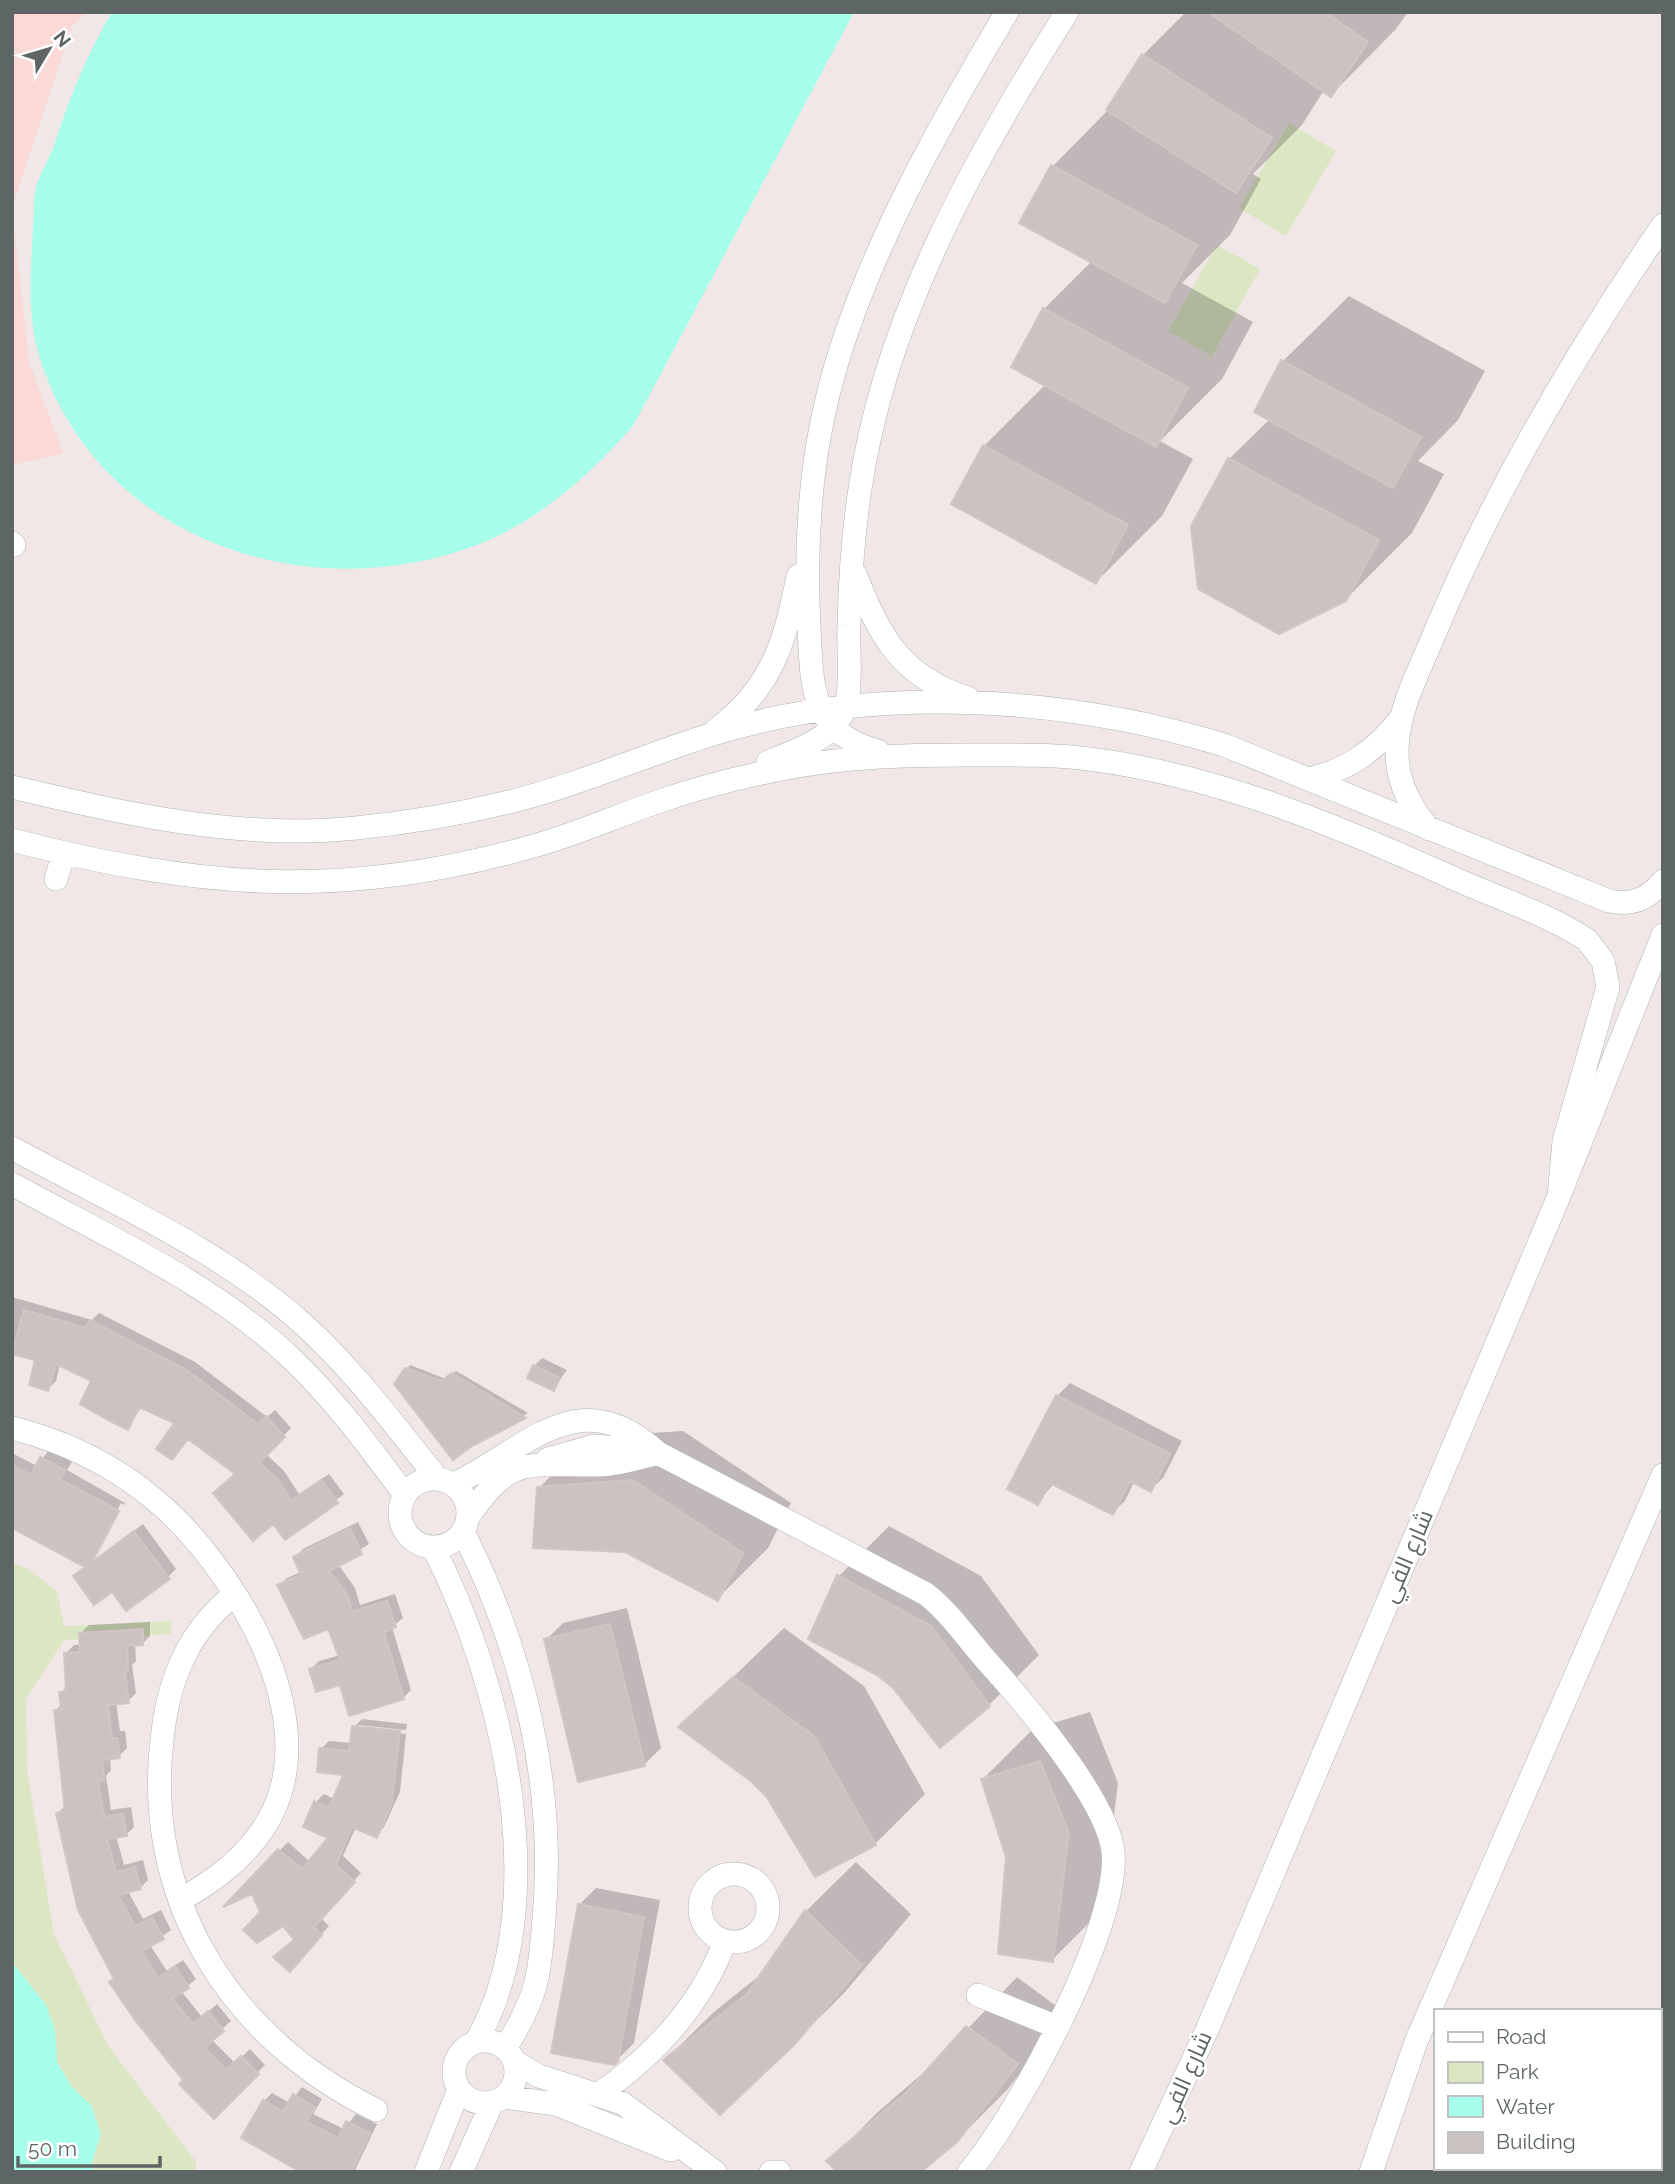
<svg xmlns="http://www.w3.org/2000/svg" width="1675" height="2184" viewBox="0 0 1675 2184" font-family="Raleway,Cairo,sans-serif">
  <rect width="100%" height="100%" fill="#f0e7e6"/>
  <path fill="#dbe7c3" d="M1289 123 1336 151 1286 236 1239 208Z
    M1217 245 1260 269 1212 356 1168 331Z
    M12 1563 26 1568 57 1591 64 1626 172 1621 171 1634 64 1640 26 1699 27 1769 54 1935 109 2047 196 2162 195 2172H95L91 2165 101 2134 91 2105 72 2087 57 2062 55 2030 46 2005 12 1962Z"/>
  <path fill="#fad9d6" d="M12 12H87L72 26 12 208Z
    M12 210 29 362 63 453 12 465Z"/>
  <path fill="#a7feea" d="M112 12H854L633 426C592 473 541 519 482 543 310 612 93 540 38 352 27 312 31 268 33 226 34 214 33 200 36 188 40 174 48 161 53 148 69 99 86 56 112 12Z
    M12 1962 46 2005 55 2030 57 2062 72 2087 91 2105 101 2134 91 2165 95 2172H12Z"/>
  <path fill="#0003" fill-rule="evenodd" d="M1186 12H1408L1396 29 1331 95 1324 90 1302 125 1253 174 1261 179 1230 235 1182 283 1253 322 1222 379 1160 441 1193 459 1162 516 1096 582 984 446 1046 384 1044 309 1092 261 1022 223 1053 166 1108 110 1143 55Z
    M1349 296 1485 371 1458 420 1418 461 1444 474 1412 533 1345 600 1229 459 1270 419 1283 361Z
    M12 1297 92 1320 99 1313 195 1362 267 1417 275 1410 291 1428 266 1454 284 1471 299 1494 329 1474 344 1494 286 1538 237 1473 189 1438 172 1458 177 1423 142 1406 128 1428 94 1380 60 1364 56 1381 48 1389 38 1359 12 1342Z
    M542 1358 567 1370 553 1389 534 1366Z
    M410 1365 446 1379 456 1371 528 1413 471 1445 407 1369Z
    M1070 1383 1182 1441 1163 1478 1150 1490 1134 1482 1125 1501 1112 1513 1054 1483 1038 1503 1010 1488 1057 1396Z
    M683 1431 791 1503 768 1548 718 1598 539 1488 589 1437Z
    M49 1450 72 1462 67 1470 125 1503 95 1560 143 1524 176 1569 168 1577 75 1576 87 1565 12 1526V1453L37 1466ZM121 1503 124 1505 95 1559H91Z
    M358 1522 369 1544 338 1564 355 1588 360 1605 395 1594 403 1618 392 1627 411 1690 403 1698 311 1669 319 1661 340 1655 329 1627 279 1586 287 1578 301 1572 295 1557 303 1549Z
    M889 1526 981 1576 1039 1655 989 1705 839 1576Z
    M627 1608 661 1748 644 1765 546 1640 563 1623Z
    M150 1622V1636L142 1644H135L136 1661 132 1665 136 1693 128 1701 116 1702 120 1731H125L127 1748 119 1756 110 1758 111 1770 106 1776 111 1810 131 1807 134 1827 126 1835 116 1836 124 1865 143 1860 148 1880 140 1888 128 1891 143 1919 161 1910 171 1930 150 1945 167 1971 183 1960 196 1979 181 1991 202 2017 217 2004 231 2021 211 2039 235 2063 250 2049 265 2065 214 2116 115 1978 79 1909 58 1813 66 1805 56 1710 62 1704 61 1693 67 1686 66 1653 74 1645H82L81 1633 89 1625Z
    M784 1628 864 1686 925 1794 875 1844 768 1795 754 1780 681 1727Z
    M1090 1712 1118 1783 1102 1910 1052 1960 1008 1856 983 1779 1033 1729Z
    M362 1719 407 1724 406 1730 358 1725V1728L406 1734 400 1792 384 1827 376 1835 356 1827 343 1856 361 1873 321 1918 329 1926 297 1961 295 1939 284 1923 262 1912 253 1891 230 1902 288 1842 310 1862 331 1838 316 1802 324 1794 334 1799 345 1773 321 1749 329 1741 352 1743 354 1727Z
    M856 1862 911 1914 845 1992 794 2043 665 2060 715 2011 764 1972 806 1911Z
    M596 1888 660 1900 634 2043 614 2063 579 1905Z
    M1017 1977 1067 2014 1007 2090 956 2141 829 2161 879 2111 938 2060Z
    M302 2087 322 2099 313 2114 344 2129 356 2114 377 2124 354 2172H297L299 2169 264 2101 272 2093 290 2103Z"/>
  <path fill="#cac3c2" stroke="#d4c4c4" stroke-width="2" d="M1208 12H1325L1368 42 1331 97Z
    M1142 54 1272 138 1236 193 1106 110Z
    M1051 165 1197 245 1165 303 1019 223Z
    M1043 308 1188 388 1156 447 1011 367Z
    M1281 360 1421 437 1393 488 1254 412Z
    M983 445 1128 525 1096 584 951 504Z
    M1228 458 1379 540 1346 601 1279 634 1198 589 1191 526Z
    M24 1310 86 1328 90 1320 187 1370 258 1424 266 1416 285 1437 259 1463 277 1479 291 1501 321 1480 338 1503 285 1540 273 1524 253 1541 213 1493 235 1474 188 1439 172 1460 156 1449 174 1423 139 1407 128 1430 110 1421 80 1404 91 1381 56 1364 48 1391 29 1385 35 1360 12 1354Z
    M533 1365 560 1378 554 1391 527 1378Z
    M405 1368 441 1381 452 1373 526 1418 472 1446 453 1460 394 1384Z
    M1056 1395 1170 1454 1151 1492 1130 1481 1113 1515 1050 1483 1038 1505 1007 1489Z
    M40 1457 65 1470 60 1479 119 1511 91 1563 134 1531 170 1579 126 1611 112 1592 94 1605 73 1576 85 1567 12 1528V1465L31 1475Z
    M633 1480 743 1553 718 1601 625 1552 533 1548 537 1487Z
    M350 1528 362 1554 329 1571 348 1596 352 1612 387 1601 396 1627 384 1632 404 1699 349 1716 340 1685 316 1692 309 1669 340 1660 328 1629 304 1639 277 1585 301 1575 293 1557Z
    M837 1575 931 1626 990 1706 940 1748 893 1688 877 1675 808 1639Z
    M610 1624 645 1766 578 1782 544 1639Z
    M143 1629V1645L127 1646 128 1671H125L129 1703 108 1705 112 1738H117L120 1758 102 1760 104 1780 98 1781 104 1817 123 1814 127 1836 107 1839 116 1872 135 1867 141 1889 118 1895 135 1926 152 1917 164 1939 141 1951 158 1978 175 1966 189 1988 172 1999 193 2024 208 2011 224 2031 204 2048 226 2070 241 2056 259 2074 214 2119 179 2084 183 2080 135 2020 109 1982 114 1979 78 1910 56 1813 65 1811 54 1710 61 1709 59 1692 66 1691 64 1653 80 1652 79 1633Z
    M733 1677 814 1736 876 1845 815 1877 766 1796 752 1782 678 1727Z
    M352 1726 400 1731 392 1802 377 1838 352 1827 336 1865 355 1882 314 1927 322 1935 290 1972 273 1957 294 1940 283 1926 257 1943 243 1930 260 1912 252 1894 223 1907 278 1849 302 1869 328 1838 303 1827 314 1801 329 1808 343 1775 317 1772 319 1748 349 1751Z
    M1040 1761 1069 1833 1053 1962 998 1954 1006 1857 981 1779Z
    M578 1904 644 1917 618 2062 614 2065 551 2053Z
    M805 1910 862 1965 795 2044 720 2115 663 2060 746 1995Z
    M966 2026 1018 2064 957 2142 921 2172H838L826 2161 908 2091Z
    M293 2094 315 2107 306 2122 338 2138 346 2121 370 2133 351 2172H301L241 2138 263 2100 283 2112Z"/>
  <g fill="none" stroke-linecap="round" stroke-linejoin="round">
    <defs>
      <path id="minor" d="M12 543 14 545
        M855 574C879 635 900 677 968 698
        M717 729C773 687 785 641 798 576
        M878 751C810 733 812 687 809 627 805 549 809 471 828 395 860 265 938 127 1007 12
        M768 762C802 748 842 737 848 695 851 673 848 648 849 626 850 580 853 534 860 489 885 317 975 157 1067 12
        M1308 779C1349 770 1376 750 1401 718
        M12 787C126 814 239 840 356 828 407 823 460 814 509 802 578 785 643 756 710 735 871 684 1065 696 1224 745L1609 901C1632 906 1648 899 1663 881
        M1429 829C1410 807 1397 782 1397 752 1397 711 1418 674 1433 637 1494 491 1574 355 1663 225
        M12 840C201 889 347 900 537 845 579 833 619 815 660 801 701 787 744 776 787 768 846 757 906 755 966 755 1007 755 1048 754 1089 759 1216 775 1338 826 1453 878 1497 898 1548 914 1587 940L1603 961 1608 987 1564 1141 1559 1196
        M56 879 64 853
        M12 1148C111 1202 220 1249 304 1325 354 1370 395 1426 437 1478
        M12 1184C108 1237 212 1283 292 1359 335 1400 370 1448 405 1495
        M12 1428C64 1441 113 1465 154 1499 232 1564 327 1717 269 1819 248 1856 216 1880 180 1900
        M548 1459 594 1446 648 1451
        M400 1513a34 34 0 1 1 68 0a34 34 0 1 1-68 0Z
        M454 1484C527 1449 579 1379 658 1453L926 1594C950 1613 966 1637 986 1660 1022 1700 1108 1800 1113 1852 1120 1927 1018 2114 969 2172
        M469 1516C509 1457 525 1465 589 1465 612 1466 635 1459 658 1453
        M463 1532C523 1651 556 1784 544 1918 542 1940 541 1965 535 1986 529 2008 517 2029 505 2049
        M433 1547C502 1682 556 1902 476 2042
        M235 1594C190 1629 170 1676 163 1731 140 1897 229 2038 376 2110
        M700 1908a34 34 0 1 1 68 0a34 34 0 1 1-68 0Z
        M978 1995 1057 2027
        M454 2072a31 31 0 1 1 62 0a31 31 0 1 1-62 0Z
        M515 2062 539 2076 622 2103 715 2172
        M599 2094C655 2055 701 2005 725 1941
        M504 2097 556 2104 671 2150
        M1659 2130 1663 2129
        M426 2172 459 2089
        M461 2172 492 2103
        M771 2172H779
        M1141 2172 1207 2030 1559 1196 1663 935
        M1371 2172 1416 2042 1663 1475
        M1587 2172 1592 2168"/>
    </defs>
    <use href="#minor" stroke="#aeb5b5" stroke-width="24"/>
    <use href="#minor" stroke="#fff" stroke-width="23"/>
  </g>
  <g text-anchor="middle" stroke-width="5" stroke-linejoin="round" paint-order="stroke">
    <g font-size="23" fill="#5d6665" stroke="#fff">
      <text transform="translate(1407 1556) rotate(-67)" y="8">شارع الفي</text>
      <text transform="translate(1185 2077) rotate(-66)" y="8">شارع الفي</text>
    </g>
  </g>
  <rect width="1675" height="2184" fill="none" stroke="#5d6665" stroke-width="28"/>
  <rect x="1434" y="2009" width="228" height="161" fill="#ffffff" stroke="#bec2c1" stroke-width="2"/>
  <rect x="1448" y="2032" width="35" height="10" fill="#ffffff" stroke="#bec2c1" stroke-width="2"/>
  <text x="1496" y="2044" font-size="21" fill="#5d6665">Road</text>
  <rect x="1448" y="2062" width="35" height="21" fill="#dbe7c3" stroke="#bec2c1" stroke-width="2"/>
  <text x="1496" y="2079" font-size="21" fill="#5d6665">Park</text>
  <rect x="1448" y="2096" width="35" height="21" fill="#a7feea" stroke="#bec2c1" stroke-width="2"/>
  <text x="1496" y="2114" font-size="21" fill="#5d6665">Water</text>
  <rect x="1448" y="2132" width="35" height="21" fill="#cac3c2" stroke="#bec2c1" stroke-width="2"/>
  <text x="1496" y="2149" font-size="21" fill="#5d6665">Building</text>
  <g transform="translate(49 49) rotate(52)" stroke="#ffffff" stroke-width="5" paint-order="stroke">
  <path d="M0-5L12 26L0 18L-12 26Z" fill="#5d6665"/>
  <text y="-10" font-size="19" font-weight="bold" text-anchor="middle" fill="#5d6665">N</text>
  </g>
  <path d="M18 2156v10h142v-10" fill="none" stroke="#5d6665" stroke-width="3.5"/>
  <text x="28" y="2156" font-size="21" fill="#5d6665" stroke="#ffffff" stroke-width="5" paint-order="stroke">50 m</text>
</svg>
